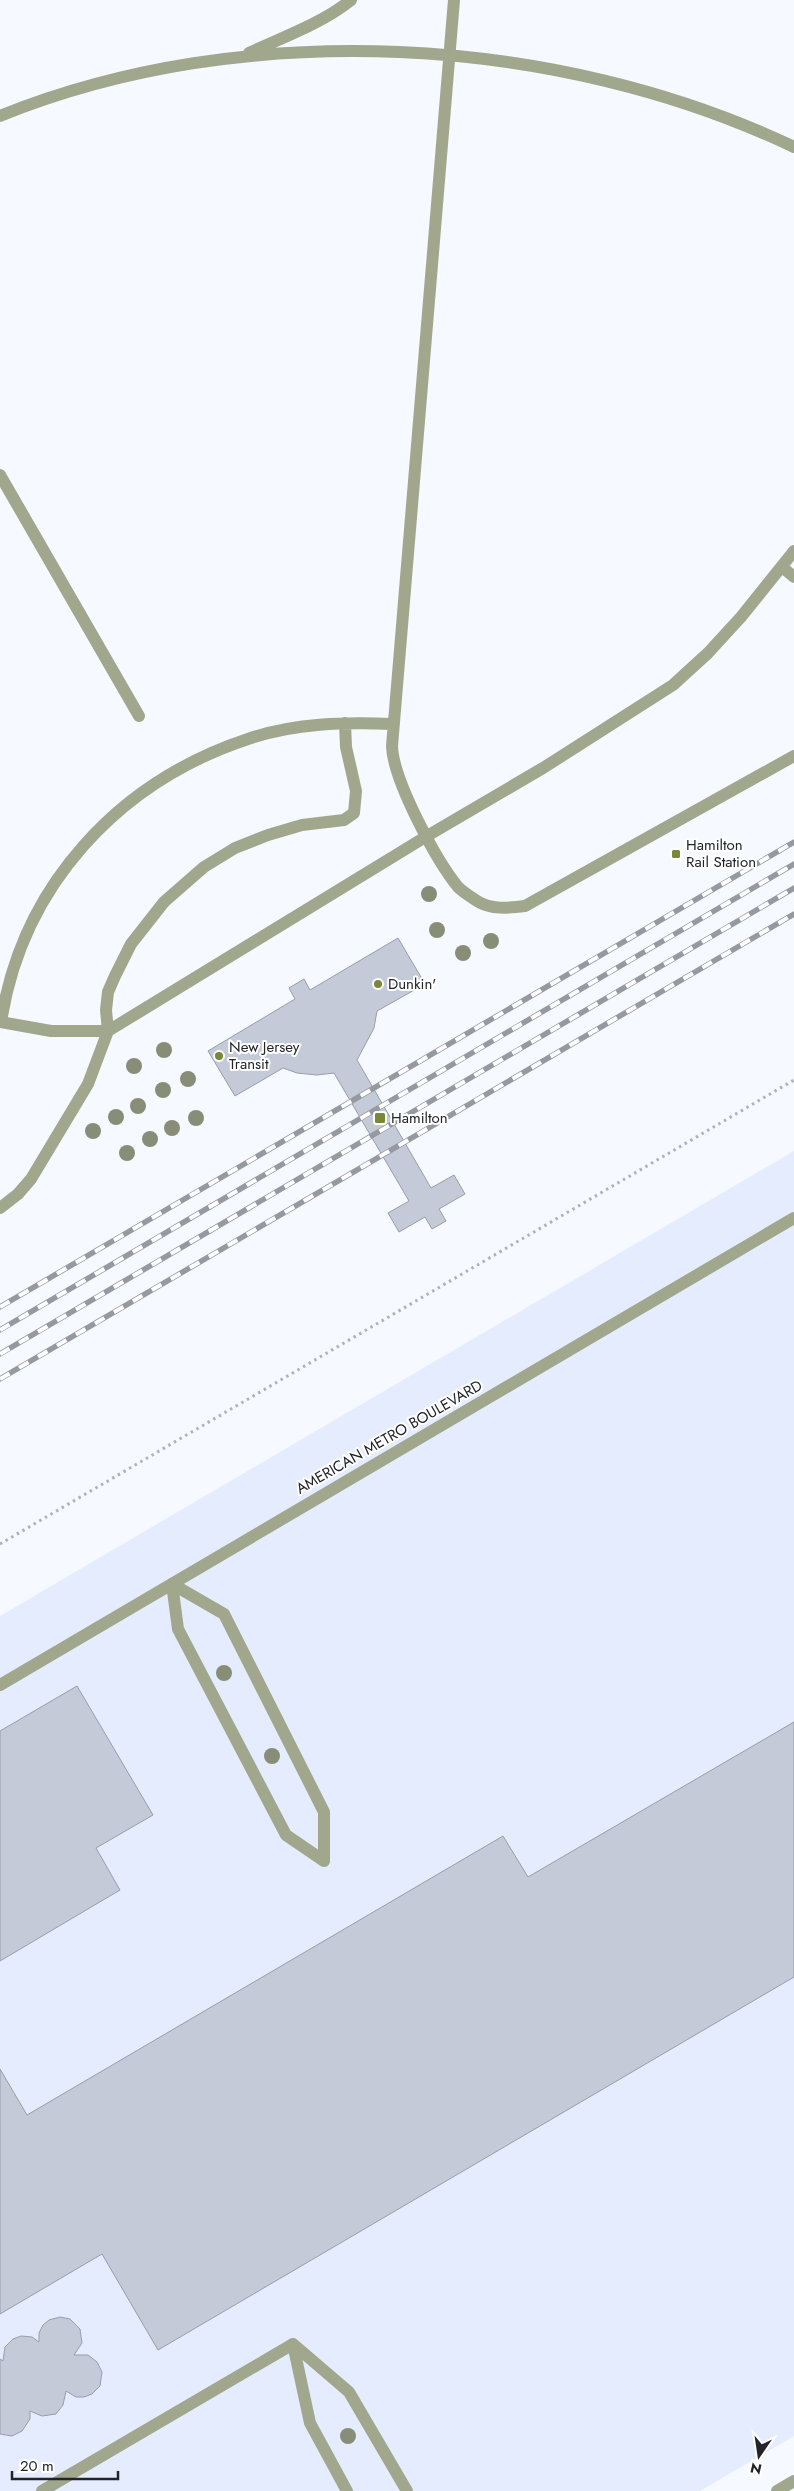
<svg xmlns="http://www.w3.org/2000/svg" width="794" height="2491" viewBox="0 0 794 2491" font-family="Jost,sans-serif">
  <rect width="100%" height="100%" fill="#f6f9ff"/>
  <path fill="#e5ecfe" d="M794 1151V2436L700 2491H0V1616Z"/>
  <path fill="#c5cad9" stroke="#979dab" d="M398 938 425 984 377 1011 374 1028 357 1060 431 1188 454 1175 465 1194 439 1209 446 1221 432 1229 425 1217 399 1232 388 1213 409 1201 334 1073 317 1075 297 1073 283 1068 235 1096 208 1051 295 999 289 988 304 979 310 990Z
    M77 1686 153 1815 96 1848 120 1890 0 1961V1731Z
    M794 1722V1977L158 2350 102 2254 0 2314V2069L27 2115 503 1836 528 1877Z
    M60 2317 70 2319 80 2329 82 2343 74 2355H88L97 2362 102 2372 100 2386 92 2394 84 2397H76L66 2391 63 2405 56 2414 42 2416 30 2411V2419L22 2431 12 2436 0 2434V2359L3 2361 5 2347 13 2339 21 2336 32 2337 39 2342V2333L43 2325 49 2320Z"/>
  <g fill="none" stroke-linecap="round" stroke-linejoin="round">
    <path stroke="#b0b2b8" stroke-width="3" stroke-dasharray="2.5 4" stroke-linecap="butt" d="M0 1544 794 1080"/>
    <path stroke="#a0a78d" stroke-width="12" d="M454 0 392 746C393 780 436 860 458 887 463 892 471 897 477 901 491 910 509 908 525 906L794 756
      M249 53C283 37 321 24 351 0
      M0 116C244 17 557 34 794 147
      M0 475 139 716
      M782 567 794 577
      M0 1022 51 1031H108L427 836 543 768 673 685 708 653 741 617 794 551
      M1 1022C22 886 118 782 248 739 294 723 345 722 393 724
      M0 1208 18 1194 31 1179 88 1084 108 1031 106 1010 108 992 115 976 131 944 164 902 204 867 235 848 268 835 302 825 344 820 354 813 356 791 346 747 345 723
      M172 1584 224 1614 324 1812V1861
      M172 1584 178 1629 286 1835 324 1861
      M293 2344 349 2392 407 2491
      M293 2344 310 2423 347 2491
      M42 2491 293 2344"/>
    <path stroke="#a0a78d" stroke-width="12" d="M0 1685 794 1218
      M777 2491 794 2481"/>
    <defs>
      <path id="rail" d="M0 1307 794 842
        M0 1330 794 864
        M0 1354 794 888
        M0 1379 794 914"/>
    </defs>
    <use href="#rail" stroke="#96999f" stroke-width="5.5"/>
    <use href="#rail" stroke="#fff" stroke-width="4" stroke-dasharray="11" stroke-linecap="butt"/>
  </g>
  <g fill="#878d76">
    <circle cx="429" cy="894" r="8"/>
    <circle cx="437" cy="930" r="8"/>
    <circle cx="491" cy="941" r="8"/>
    <circle cx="463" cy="953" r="8"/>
    <circle cx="164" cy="1050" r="8"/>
    <circle cx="134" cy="1066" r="8"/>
    <circle cx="188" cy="1079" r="8"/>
    <circle cx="163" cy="1090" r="8"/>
    <circle cx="138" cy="1106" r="8"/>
    <circle cx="116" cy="1117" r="8"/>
    <circle cx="196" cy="1118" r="8"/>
    <circle cx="172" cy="1128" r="8"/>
    <circle cx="93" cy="1131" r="8"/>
    <circle cx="150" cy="1139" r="8"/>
    <circle cx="127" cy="1153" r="8"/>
    <circle cx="224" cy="1673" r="8"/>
    <circle cx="272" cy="1756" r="8"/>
    <circle cx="348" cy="2436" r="8"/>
  </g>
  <g fill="#798837" stroke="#fff" stroke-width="2">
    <rect x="671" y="849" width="10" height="10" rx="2.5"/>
    <circle cx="378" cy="984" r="5"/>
    <circle cx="219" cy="1056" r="5"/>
    <rect x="374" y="1112" width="12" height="12" rx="2.5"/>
  </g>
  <g text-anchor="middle" stroke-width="4" stroke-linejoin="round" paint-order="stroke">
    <g font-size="15" fill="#22242a" stroke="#fff" text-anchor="start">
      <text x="686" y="850">Hamilton<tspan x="686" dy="17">Rail Station</tspan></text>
      <text x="388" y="989">Dunkin'</text>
      <text x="229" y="1052">New Jersey<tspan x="229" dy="17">Transit</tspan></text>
      <text x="391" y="1123">Hamilton</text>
    </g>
    <g font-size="15" fill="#22242a" stroke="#fff">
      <text transform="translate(389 1437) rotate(-30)" y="5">AMERICAN METRO BOULEVARD</text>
    </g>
  </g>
  <g transform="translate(759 2456) rotate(193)" stroke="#ffffff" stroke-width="4" paint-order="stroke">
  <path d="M0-4L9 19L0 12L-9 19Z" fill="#22242a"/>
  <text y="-8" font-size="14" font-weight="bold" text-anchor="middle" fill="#22242a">N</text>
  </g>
  <path d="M12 2471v8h106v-8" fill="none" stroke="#22242a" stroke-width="2.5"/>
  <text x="20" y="2471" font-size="15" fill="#22242a" stroke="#ffffff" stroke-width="4" paint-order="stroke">20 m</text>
</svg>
